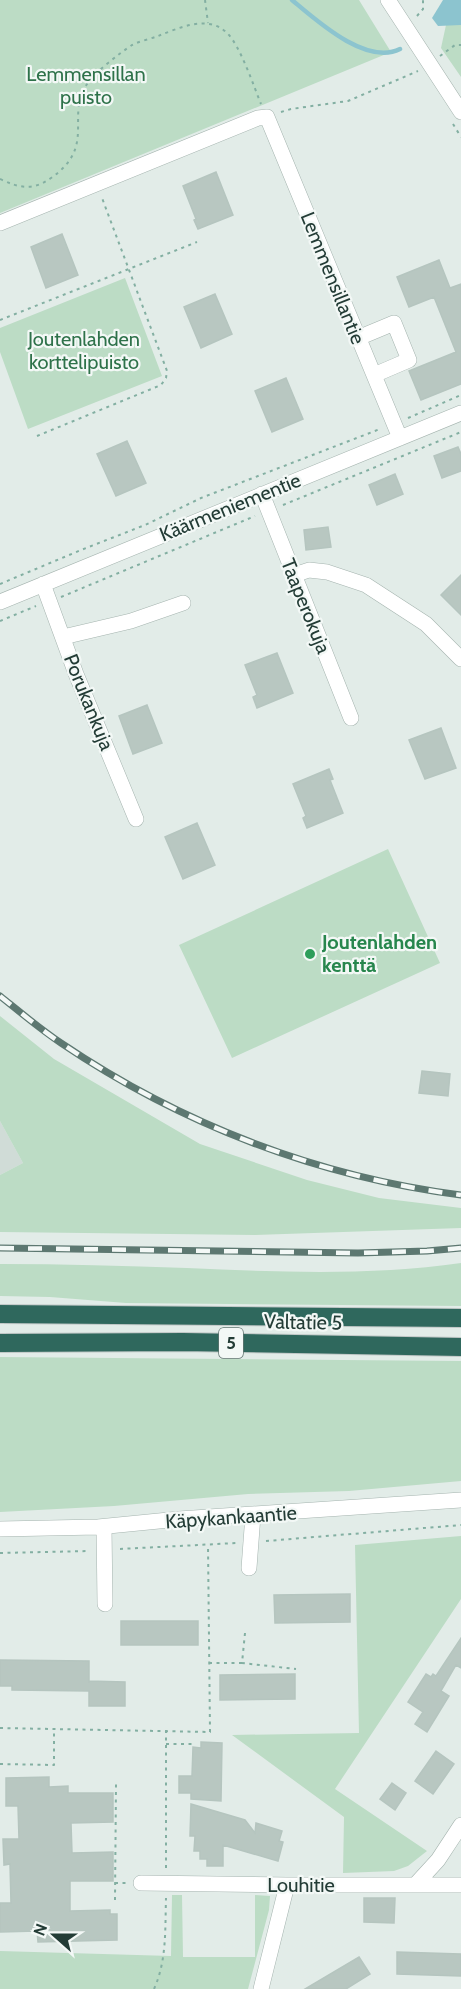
<svg xmlns="http://www.w3.org/2000/svg" width="461" height="1989" viewBox="0 0 461 1989" font-family="Cabin,sans-serif">
  <rect width="100%" height="100%" fill="#e2ece8"/>
  <path fill="#d0dcd7" d="M0 1121 23 1163 0 1175Z"/>
  <path fill="#bcdcc5" d="M0 0H359L391 52 0 213Z
    M446 25H461V77L441 48Z
    M125 278 162 376 28 429 0 352V328Z
    M388 849 440 963 232 1058 179 945Z
    M0 1016 54 1059 200 1144 307 1180 379 1198 461 1208V1228L255 1235 0 1232V1175L23 1163 0 1121Z
    M461 1263V1306L126 1303 50 1297 0 1296V1264C63 1264 125 1266 187 1268 278 1272 371 1276 461 1263Z
    M0 1357 461 1361V1481L349 1491 248 1494 114 1506 0 1512Z
    M461 1536V1599L335 1789 427 1851 408 1866 394 1871 343 1873 344 1817 232 1735 359 1733 355 1545Z
    M172 1895H182L183 1957H255V1895L270 1896 269 1910 248 1989H0V1951L171 1956Z"/>
  <path fill="#8cc4cf" d="M443 0H461V25L438 26 432 18Z"/>
  <g fill="none" stroke-linecap="round" stroke-linejoin="round">
    <path stroke="#8cc4cf" stroke-width="4.5" d="M292 0C316 20 366 66 400 49"/>
  </g>
  <path fill="#b8c7c1" stroke="#b5c5bf" stroke-width="1.5" d="M216 172 233 215 198 229 194 220 196 219 183 186Z
    M62 234 78 275 46 288 31 247Z
    M439 260 450 288 461 284V384L421 400 409 371 456 352 434 297 409 307 397 277Z
    M215 294 232 334 201 348 184 307Z
    M286 378 303 419 272 432 255 391Z
    M127 441 146 483 116 496 97 454Z
    M458 447 461 454V471L442 478 434 456Z
    M395 474 403 494 377 505 369 485Z
    M328 527 331 547 306 550 304 530Z
    M461 575V615L441 595Z
    M277 653 293 693 257 708 253 697 257 695 245 665Z
    M147 705 162 743 133 754 119 716Z
    M441 728 456 768 425 779 409 740Z
    M329 769 333 779 330 780 343 813 307 828 303 818 306 816 293 784Z
    M197 823 215 865 183 879 165 837Z
    M422 1071 450 1074 448 1096 419 1093Z
    M350 1594V1622L275 1623 274 1595Z
    M121 1621H198V1645H121Z
    M461 1638V1668L456 1665 441 1691 449 1696 427 1732 415 1724 423 1712 408 1702 426 1674 431 1677 433 1674 436 1676Z
    M0 1660 89 1661V1683V1681L125 1682V1706H89V1691L12 1690V1686H0Z
    M295 1674V1699L220 1700V1675Z
    M201 1742 222 1743 221 1801 191 1799V1793H179V1776H192L193 1747 201 1748Z
    M436 1751 454 1764 433 1794 415 1781Z
    M49 1777V1787L68 1786V1793H113V1822L71 1823 72 1853 113 1852V1881H70V1911L110 1910V1914H117V1940L38 1942 37 1931 0 1932V1903H11L10 1864 4 1865 3 1839H19L18 1806H6V1778Z
    M392 1783 406 1793 395 1810 380 1799Z
    M191 1804 245 1820 255 1833 256 1823 282 1831 279 1841 283 1842 278 1861 223 1845V1866H207V1859H200V1851H194L195 1836H190Z
    M364 1898H395L394 1923 364 1922Z
    M397 1952 461 1954V1976L397 1974Z
    M359 1957 370 1974 346 1989H305Z"/>
  <g fill="none" stroke-linecap="round" stroke-linejoin="round">
    <defs>
      <path id="minor" d="M388 0 461 112
        M0 223 258 118 267 117 400 438
        M358 338 394 323 409 360 374 375
        M262 494 351 718
        M294 575 309 570 327 572 366 585 426 624 461 659
        M43 584 76 674 136 819
        M0 602 461 413
        M63 637 131 621 183 603
        M104 1527 105 1604
        M0 1529 98 1527 179 1519 461 1500
        M249 1568 253 1515
        M141 1883 287 1885H461
        M416 1884 438 1860 461 1825
        M261 1989 287 1885"/>
      <path id="highway" d="M0 1314 461 1318
        M0 1343 183 1342 461 1347"/>
    </defs>
    <use href="#minor" stroke="#a5b4af" stroke-width="16"/>
    <use href="#highway" stroke="#c1c8c7" stroke-width="20"/>
    <path stroke="#83afa2" stroke-width="2" stroke-dasharray="3 4.5" stroke-linecap="butt" d="M205 0 208 23
      M417 16 423 9V0
      M440 56 455 45H461
      M281 112 291 109 348 101 418 71
      M453 124 461 137
      M0 179C19 188 33 191 51 178 97 146 65 117 87 84 95 72 120 53 132 45 140 41 150 39 158 36 179 28 208 14 227 33 240 45 254 87 261 104
      M0 320 197 242
      M408 418 461 395
      M37 436 161 385 166 378 167 371 102 198
      M283 505 461 432
      M0 584 81 550 145 525 201 498 380 429
      M61 597 255 516
      M0 621 36 606
      M266 1541 461 1525
      M120 1549 237 1543
      M0 1553 90 1551
      M245 1633 242 1663 296 1669
      M209 1663H242
      M0 1728 210 1732 208 1546
      M166 1744H195
      M0 1764 54 1765V1729
      M166 1868V1730
      M115 1883H126
      M115 1900 116 1784
      M154 1989C167 1960 165 1929 166 1898"/>
    <use href="#minor" stroke="#fff" stroke-width="15"/>
    <use href="#highway" stroke="#2f685d" stroke-width="18"/>
    <defs>
      <path id="rail" d="M0 996C20 1012 40 1029 61 1043 181 1124 318 1177 461 1195
        M0 1248 358 1253 427 1251 461 1248"/>
    </defs>
    <use href="#rail" stroke="#5d7871" stroke-width="7"/>
    <use href="#rail" stroke="#f3f8f6" stroke-width="4.5" stroke-dasharray="14" stroke-linecap="butt"/>
  </g>
  <circle fill="#2e9e5b" stroke="#f3f8f6" stroke-width="2" cx="310" cy="954" r="6"/>
  <g text-anchor="middle" stroke-width="4.5" stroke-linejoin="round" paint-order="stroke">
    <rect fill="#f3f8f6" stroke="#617470" stroke-width="1.5" x="219" y="1328" width="24" height="30" rx="4.5"/>
    <g font-size="18" font-weight="bold" fill="#233c36">
      <text x="231" y="1349">5</text>
    </g>
    <g font-size="20" fill="#2e724a" stroke="#f3f8f6">
      <text x="86" y="81">Lemmensillan<tspan x="86" dy="23">puisto</tspan></text>
      <text x="84" y="346">Joutenlahden<tspan x="84" dy="23">korttelipuisto</tspan></text>
    </g>
    <g font-size="20" fill="#233c36" stroke="#f3f8f6">
      <text transform="translate(333 278) rotate(68)" y="7">Lemmensillantie</text>
      <text transform="translate(230 507) rotate(-22)" y="7">Käärmeniementie</text>
      <text transform="translate(306 606) rotate(68)" y="7">Taaperokuja</text>
      <text transform="translate(89 702) rotate(68)" y="7">Porukankuja</text>
      <text transform="translate(303 1322) rotate(1)" y="7">Valtatie 5</text>
      <text transform="translate(231 1517) rotate(-4)" y="7">Käpykankaantie</text>
      <text x="301" y="1892">Louhitie</text>
    </g>
    <g font-size="20" font-weight="bold" fill="#27864d" stroke="#f3f8f6" text-anchor="start">
      <text x="322" y="949">Joutenlahden<tspan x="322" dy="23">kenttä</tspan></text>
    </g>
  </g>
  <g transform="translate(54 1935) rotate(291)" stroke="#f3f8f6" stroke-width="4.5" paint-order="stroke">
  <path d="M0-4.5L10 22L0 15L-10 22Z" fill="#233c36"/>
  <text y="-9" font-size="16" font-weight="bold" text-anchor="middle" fill="#233c36">N</text>
  </g>
</svg>
